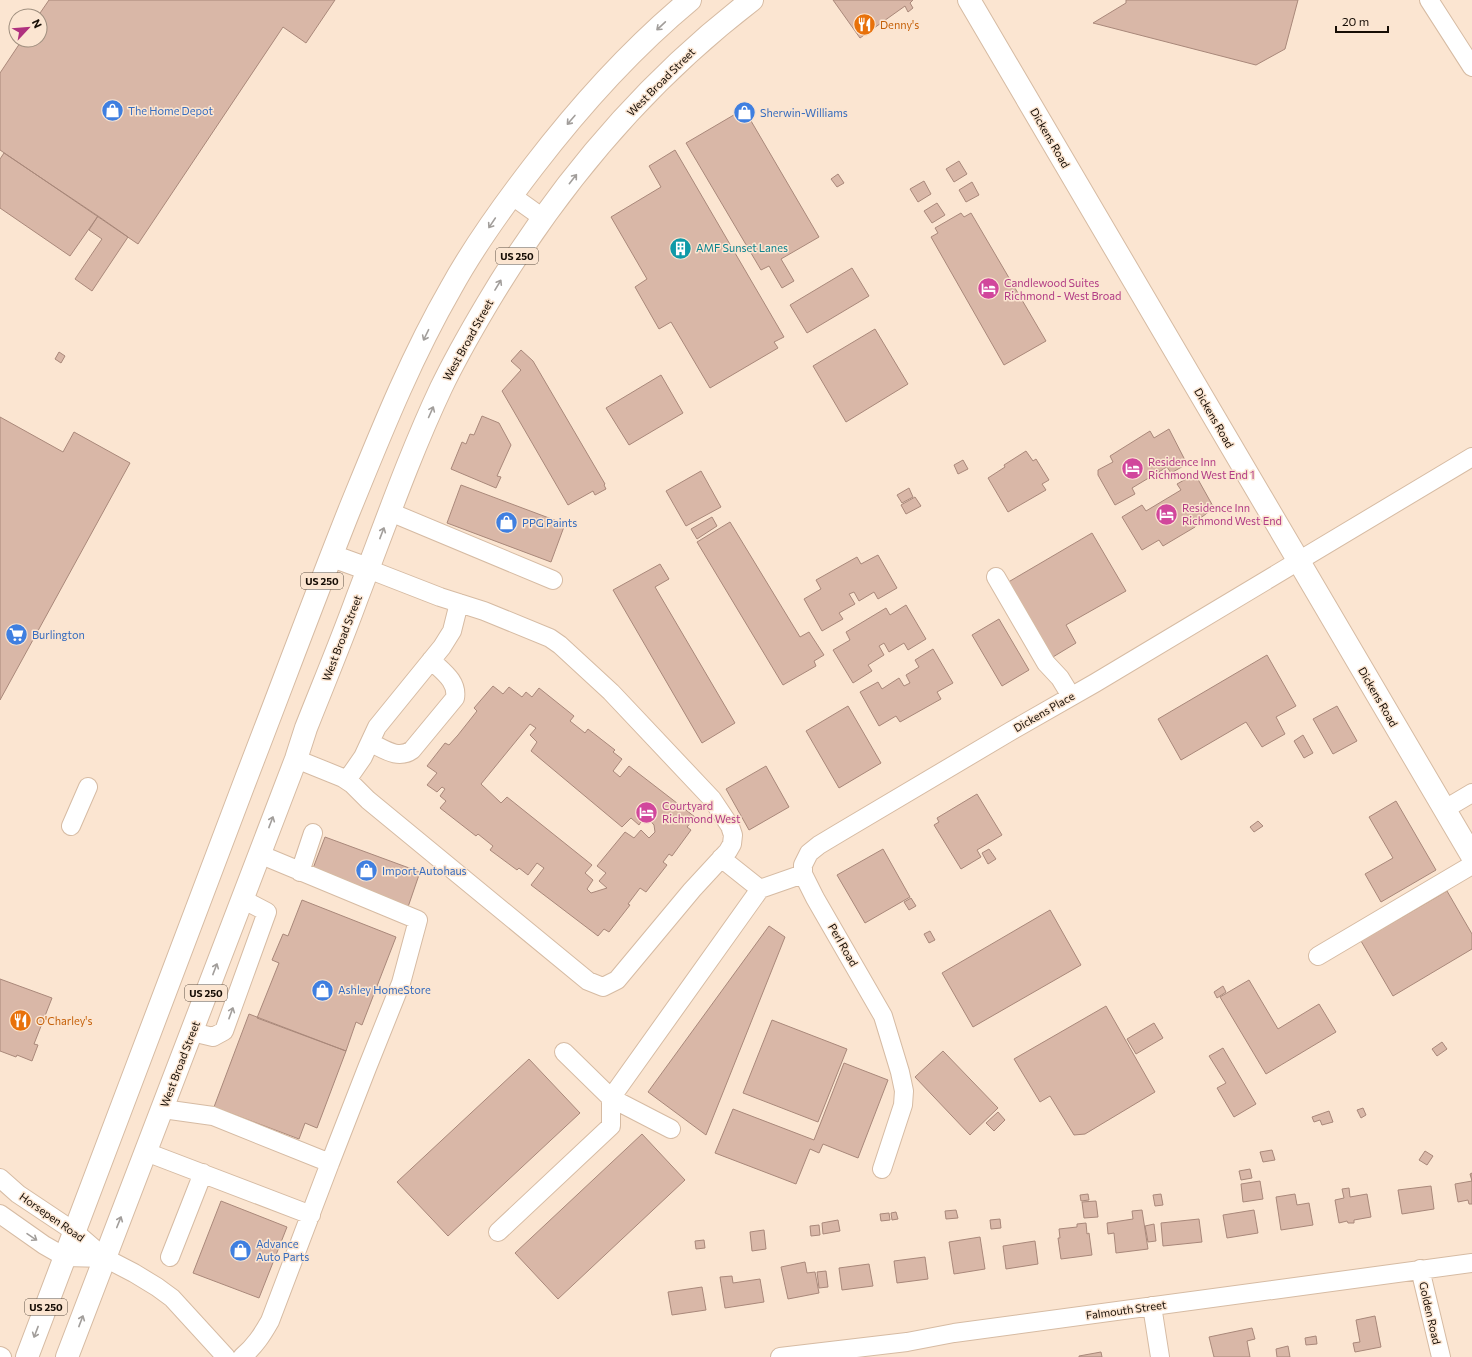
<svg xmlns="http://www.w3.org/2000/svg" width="1472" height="1357" viewBox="0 0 1472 1357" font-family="Commissioner,sans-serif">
  <rect width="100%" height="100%" fill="#fbe5d1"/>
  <path fill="#d9b7a7" stroke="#a9887a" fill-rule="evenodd" d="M49 0H335L306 43 283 27 138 244 0 150V73L22 40H40V16H38Z
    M833 0H913L910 3 913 8 908 12 905 6 860 38Z
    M1126 0H1298L1285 49 1256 65 1093 23 1126 3Z
    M744 109 819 237 781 259 794 281 782 288 769 266 761 270 686 143Z
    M675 150 784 337 774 342 778 348 710 388 671 322 659 329 635 287 647 279 611 217 661 187 649 166Z
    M4 153 98 216 70 256 0 208V159Z
    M959 161 967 174 954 182 946 169Z
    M838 174 844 183 837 187 831 179Z
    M924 181 931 194 918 202 910 189Z
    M972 182 979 195 966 202 959 190Z
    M937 203 945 215 932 223 924 211Z
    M961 213 964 217 971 213 1046 341 1004 365 931 237 938 233 935 228Z
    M98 216 128 237 92 291 75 279 102 239 89 230Z
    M852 268 869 296 807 333 790 305Z
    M875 329 908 384 846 422 813 366Z
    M521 350 533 361 605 484 604 485 606 489 595 495 593 491 568 505 502 391 521 370 511 361Z
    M59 352 65 356 61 363 55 359Z
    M661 375 683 413 629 445 606 408Z
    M482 416 499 423 511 445 497 476 501 477 496 488 451 469 462 442 466 444 470 434 474 435Z
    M0 417 63 452 74 432 130 463 0 700Z
    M1169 429 1187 464 1171 473 1167 467 1132 488 1135 494 1115 505 1098 475V470L1113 462 1110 456 1150 431 1154 438Z
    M1026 451 1033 461 1036 459 1049 480 1042 484 1046 490 1008 512 988 478 1005 467 1004 465Z
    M963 460 968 469 958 474 954 465Z
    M701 471 721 507 686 526 666 491Z
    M1195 474 1214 508 1195 522V527L1163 546 1159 540 1142 550 1122 517 1142 505 1146 511 1181 490 1177 484Z
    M461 485 565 524 551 562 447 523Z
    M909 488 913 497 902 503 897 495Z
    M915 497 921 506 906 514 901 505Z
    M712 517 717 526 697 539 691 529Z
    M730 522 800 637 809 632 824 655 814 661 816 666 783 685 697 542Z
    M1092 533 1126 591 1066 625 1076 643 1048 660 1005 584Z
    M878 555 897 588 878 599 874 592 859 601 854 592 849 594 855 604 839 613 843 619 822 631 804 599 821 589 816 580 857 557 861 564Z
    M660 564 669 579 655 587 735 723 702 743 613 590Z
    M906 605 926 639 908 650 904 643 889 652 884 643 879 646 884 655 868 665 872 671 853 683 833 650 850 640 846 632 886 608 890 615Z
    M999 619 1029 670 1002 686 972 635Z
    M933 649 953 683 937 692 941 699 900 722 896 716 879 726 860 692 878 682 882 689 899 678 904 686 910 683 906 675 919 667 915 660Z
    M1267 655 1296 706 1276 717 1285 734 1262 747 1246 722 1181 760 1158 719Z
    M493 686 503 694 509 687 522 697 526 692 532 697 539 688 574 716 570 721 585 733 588 729 615 750 613 752 622 759 613 771 620 777 629 766 695 817 687 827 691 830 672 856 669 854 663 862 667 865 646 892 640 888 628 904 630 905 609 932 604 929 598 936 531 885 544 868 537 863 528 875 519 868 517 870 490 850 493 846 478 834 476 836 440 808 446 801 440 796 445 789 442 787 437 792 427 785 437 773 427 766 445 743 449 745 458 735 477 711 474 708ZM530 724 536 728 530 735 537 742 531 751 622 827 631 818 639 825 645 815 654 825 655 832 649 838 641 830 634 838 625 832 597 866 606 873 599 881 607 888 591 893 587 889 593 880 585 873 592 865 507 797 501 803 481 784Z
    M848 706 881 763 839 788 806 731Z
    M1337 706 1357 741 1333 754 1313 719Z
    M1303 735 1313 753 1304 758 1294 741Z
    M766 766 789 807 749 830 726 789Z
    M977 794 1002 835 977 850 981 857 961 869 934 825 939 822 937 818Z
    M1396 801 1436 870 1381 902 1365 874 1393 858 1369 817Z
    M1258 821 1263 826 1254 832 1250 827Z
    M325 837 420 872 408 907 312 871Z
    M883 849 910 897 865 923 837 875Z
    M989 849 996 859 988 864 982 853Z
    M1447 891 1472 934V949L1393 996 1361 941Z
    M911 898 916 906 909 910 904 902Z
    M302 900 396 937 362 1025 356 1022 346 1051 257 1018 279 963 272 960 283 934 288 936Z
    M1050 910 1081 965 973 1027 942 973Z
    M769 926 785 937 706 1135 648 1092Z
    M930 931 935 940 929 943 924 934Z
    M0 979 52 998 34 1044 38 1045 32 1061 17 1055 16 1057 0 1051Z
    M1249 980 1278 1029 1319 1004 1336 1032 1266 1074 1220 997Z
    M1223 986 1226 992 1217 998 1214 992Z
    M1106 1006 1155 1092 1085 1134 1074 1135 1050 1096 1040 1102 1014 1059Z
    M249 1014 346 1051 317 1128 305 1123 299 1139 214 1107Z
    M772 1020 847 1049 818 1122 743 1093Z
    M1154 1023 1163 1038 1136 1054 1127 1039Z
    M1442 1042 1447 1049 1437 1056 1432 1049Z
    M1223 1048 1256 1104 1234 1117 1217 1088 1226 1083 1209 1056Z
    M943 1051 998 1108 970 1135 915 1077Z
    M529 1059 580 1113 448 1236 397 1182Z
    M844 1063 888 1080 858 1158 823 1144 819 1153 810 1149 796 1184 715 1153 733 1109 814 1140Z
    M1363 1108 1366 1115 1361 1118 1357 1110Z
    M1329 1111 1333 1122 1322 1125 1320 1120 1314 1122 1312 1117Z
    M998 1112 1005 1120 994 1131 986 1123Z
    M642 1134 685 1180 558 1299 515 1253Z
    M1272 1150 1275 1160 1263 1162 1260 1152Z
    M1425 1151 1433 1156 1427 1165 1419 1160Z
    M1250 1169 1252 1178 1241 1180 1239 1171Z
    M1472 1173V1204H1469L1468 1200 1458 1202 1455 1184 1472 1181 1470 1174Z
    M1260 1181 1263 1199 1243 1202 1241 1184Z
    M1431 1186 1434 1209 1402 1214 1398 1190Z
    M1349 1188 1350 1197 1367 1194 1371 1217 1354 1220V1223H1348L1347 1221 1339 1223 1335 1200 1344 1198 1342 1189Z
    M1088 1194 1089 1200 1081 1201 1080 1195Z
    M1161 1194 1163 1205 1155 1206 1153 1195Z
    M1295 1194 1297 1205 1309 1203 1313 1225 1281 1230 1276 1197Z
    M221 1201 287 1227 259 1298 193 1273Z
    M1096 1201 1098 1217 1084 1218 1082 1202Z
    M956 1210 958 1218 946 1219 945 1211Z
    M1142 1210 1148 1249 1116 1253 1114 1233 1108 1234 1107 1223 1133 1219 1132 1211Z
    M1254 1210 1258 1233 1227 1238 1223 1215Z
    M896 1212 898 1219 892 1220 891 1213Z
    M889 1213 890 1220 881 1221 880 1214Z
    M1000 1219 1001 1228 991 1229 990 1220Z
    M1199 1219 1202 1242 1163 1246 1161 1223Z
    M838 1220 840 1231 823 1234 822 1223Z
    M1086 1223 1087 1234 1089 1233 1092 1255 1061 1259 1058 1238H1060L1059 1229 1077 1227V1224Z
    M1154 1224 1156 1241 1148 1242 1145 1226Z
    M819 1225 820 1235 811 1236 810 1226Z
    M764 1230 766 1249 752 1251 750 1232Z
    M980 1237 985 1269 954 1274 949 1242Z
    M704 1240 705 1248 696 1249 695 1241Z
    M1035 1241 1038 1264 1006 1269 1003 1246Z
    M925 1257 928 1279 897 1283 894 1261Z
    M805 1262 807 1273 815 1272 819 1293 788 1299 781 1267Z
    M869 1264 873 1286 842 1290 839 1268Z
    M826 1271 828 1287 819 1288 817 1272Z
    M732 1276 733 1283 760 1279 764 1302 725 1308 720 1277Z
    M702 1287 706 1310 672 1315 668 1292Z
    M1375 1316 1381 1347 1355 1352 1353 1343 1360 1342 1356 1320Z
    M1252 1328 1255 1339 1247 1341 1250 1357H1214L1209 1337Z
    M1316 1336 1317 1344 1306 1345 1305 1338Z
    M1288 1346 1290 1357H1277L1276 1349Z
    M1101 1352 1102 1357H1079V1356Z"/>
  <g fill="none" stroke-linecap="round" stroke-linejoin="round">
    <defs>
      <path id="minor" d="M1429 0 1472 67
        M511 195 543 218
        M390 512 553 580
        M996 577 1046 663 1060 678 1071 696
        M371 743C384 749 398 760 412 750L455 698C458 681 442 671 431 660
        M296 759 343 778 352 784 368 800 588 981 603 987 617 980 692 890 728 851 732 844 733 835 730 826 712 799 611 692 560 645 550 638 484 611 440 597 368 569
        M347 780 363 757 377 727 442 647 452 631 459 603
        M1445 809 1472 793
        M71 826 88 787
        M259 854 418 920 401 983 367 1068 330 1163
        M721 858 760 889
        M300 872 313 833
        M1318 956 1472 865
        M192 1032 213 1037 224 1031 267 912 242 899
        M163 1109 213 1116 330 1163 270 1321C262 1335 255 1346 242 1357
        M671 1129 611 1098 760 889 803 874
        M146 1152 311 1215
        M882 1169 903 1105 904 1091 900 1072 883 1016 815 898 803 874V865L809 853 819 845 839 833 1011 731 1095 683 1472 457
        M0 1178 18 1194 75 1232 105 1258 134 1273 157 1287 172 1298 226 1357
        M0 1214 44 1245 65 1257 105 1258
        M498 1232 611 1126V1098L564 1052
        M170 1257 203 1173
        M1420 1269 1441 1357
        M1152 1306 1160 1357
        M0 1356 2 1357
        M780 1357 907 1342 954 1333 1472 1263"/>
      <path id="major" d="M969 0 1472 856
        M332 556 368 569
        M27 1357C100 1163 174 970 247 776 281 688 314 599 349 511 380 435 410 359 451 288 474 246 503 206 533 167 579 107 631 49 690 0
        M67 1357 296 759 306 728C323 685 341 642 357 598 384 528 409 456 441 388 455 359 471 331 487 304 556 188 645 82 752 0"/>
    </defs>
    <use href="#minor" stroke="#d6bba3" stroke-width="20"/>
    <use href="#major" stroke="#d6bba3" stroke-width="24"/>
    <use href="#minor" stroke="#fff" stroke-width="18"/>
    <use href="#major" stroke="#fff" stroke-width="22"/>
  </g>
  <defs><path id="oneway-shaft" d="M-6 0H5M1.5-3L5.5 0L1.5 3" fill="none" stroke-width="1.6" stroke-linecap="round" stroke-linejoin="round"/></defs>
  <g stroke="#a29e9b">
    <use href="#oneway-shaft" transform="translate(661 26) rotate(137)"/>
    <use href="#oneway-shaft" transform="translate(571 120) rotate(131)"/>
    <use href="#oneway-shaft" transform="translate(573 179) rotate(-52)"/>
    <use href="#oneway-shaft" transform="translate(492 223) rotate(124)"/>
    <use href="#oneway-shaft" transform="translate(498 285) rotate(-59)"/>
    <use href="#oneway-shaft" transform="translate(426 335) rotate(116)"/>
    <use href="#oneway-shaft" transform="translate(431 412) rotate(-66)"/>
    <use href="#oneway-shaft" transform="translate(382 533) rotate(-69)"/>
    <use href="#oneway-shaft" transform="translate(271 822) rotate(-69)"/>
    <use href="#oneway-shaft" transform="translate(215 969) rotate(-69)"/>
    <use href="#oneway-shaft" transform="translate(231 1013) rotate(-70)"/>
    <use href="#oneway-shaft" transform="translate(119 1222) rotate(-68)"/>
    <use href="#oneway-shaft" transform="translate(32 1237) rotate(34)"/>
    <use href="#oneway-shaft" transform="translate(81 1321) rotate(-69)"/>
    <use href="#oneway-shaft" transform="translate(36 1332) rotate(111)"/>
  </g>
  <defs>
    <symbol id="restaurant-disc" viewBox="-11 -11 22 22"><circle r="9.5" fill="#e8710a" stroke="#fbe5d1"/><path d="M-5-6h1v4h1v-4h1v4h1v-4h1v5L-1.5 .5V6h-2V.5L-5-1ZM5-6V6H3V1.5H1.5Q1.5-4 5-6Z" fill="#fff"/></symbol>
    <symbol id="shop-disc" viewBox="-11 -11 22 22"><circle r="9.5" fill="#3f7fe0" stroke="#fbe5d1"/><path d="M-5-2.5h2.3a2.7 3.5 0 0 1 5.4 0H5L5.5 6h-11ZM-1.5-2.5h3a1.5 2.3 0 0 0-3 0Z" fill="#fff"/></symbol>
    <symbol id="building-disc" viewBox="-11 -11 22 22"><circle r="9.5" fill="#0f9aa8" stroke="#fbe5d1"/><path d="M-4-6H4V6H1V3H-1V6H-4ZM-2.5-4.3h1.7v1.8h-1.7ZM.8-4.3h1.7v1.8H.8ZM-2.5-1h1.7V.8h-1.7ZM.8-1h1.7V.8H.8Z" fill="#fff"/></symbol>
    <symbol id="hotel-disc" viewBox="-11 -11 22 22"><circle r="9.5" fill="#d1479c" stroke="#fbe5d1"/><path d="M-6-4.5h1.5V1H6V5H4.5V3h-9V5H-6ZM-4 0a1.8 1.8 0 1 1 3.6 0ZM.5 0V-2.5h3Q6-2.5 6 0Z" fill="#fff"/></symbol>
    <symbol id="supermarket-disc" viewBox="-11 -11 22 22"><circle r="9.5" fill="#3f7fe0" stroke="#fbe5d1"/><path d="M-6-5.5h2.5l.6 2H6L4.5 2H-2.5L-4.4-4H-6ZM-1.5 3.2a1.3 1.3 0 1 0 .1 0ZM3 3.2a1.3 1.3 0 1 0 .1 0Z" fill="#fff"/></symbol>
  </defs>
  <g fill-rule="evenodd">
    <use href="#restaurant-disc" x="852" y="12" width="25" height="25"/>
    <use href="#shop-disc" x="100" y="98" width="25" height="25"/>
    <use href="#shop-disc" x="732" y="100" width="25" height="25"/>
    <use href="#building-disc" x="668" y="236" width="25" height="25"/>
    <use href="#hotel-disc" x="976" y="276" width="25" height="25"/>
    <use href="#hotel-disc" x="1120" y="456" width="25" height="25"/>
    <use href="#hotel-disc" x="1154" y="502" width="25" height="25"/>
    <use href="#shop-disc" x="494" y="510" width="25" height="25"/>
    <use href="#supermarket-disc" x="4" y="622" width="25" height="25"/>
    <use href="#hotel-disc" x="634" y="800" width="25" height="25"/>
    <use href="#shop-disc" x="354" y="858" width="25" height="25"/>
    <use href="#shop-disc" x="310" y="978" width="25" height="25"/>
    <use href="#restaurant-disc" x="8" y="1008" width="25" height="25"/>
    <use href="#shop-disc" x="228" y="1238" width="25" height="25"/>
  </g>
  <g text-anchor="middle" stroke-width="3" stroke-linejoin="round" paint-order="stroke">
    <g fill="#fbe5d1" stroke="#5b4e42" stroke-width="1">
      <rect x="496" y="248" width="42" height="16" rx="3"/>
      <rect x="301" y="573" width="42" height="16" rx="3"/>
      <rect x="185" y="985" width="42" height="16" rx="3"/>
      <rect x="25" y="1299" width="42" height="16" rx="3"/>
    </g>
    <g font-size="10" font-weight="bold" fill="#160d05">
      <text x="517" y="260">US 250</text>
      <text x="322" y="585">US 250</text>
      <text x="206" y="997">US 250</text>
      <text x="46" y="1311">US 250</text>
    </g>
    <g font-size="11" fill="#c56008" stroke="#fbe5d1" text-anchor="start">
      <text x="880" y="29">Denny's</text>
      <text x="36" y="1025">O'Charley's</text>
    </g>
    <g font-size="11" fill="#160d05" stroke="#fbe5d1">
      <text transform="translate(661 82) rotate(-45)" y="4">West Broad Street</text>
      <text transform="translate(1050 138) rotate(60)" y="4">Dickens Road</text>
      <text transform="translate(468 340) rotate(-61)" y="4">West Broad Street</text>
      <text transform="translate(1214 418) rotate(60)" y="4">Dickens Road</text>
      <text transform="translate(342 638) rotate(-69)" y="4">West Broad Street</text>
      <text transform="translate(1378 697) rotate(60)" y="4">Dickens Road</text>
      <text transform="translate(1044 712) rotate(-30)" y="4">Dickens Place</text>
      <text transform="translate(843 945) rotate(60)" y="4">Perl Road</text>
      <text transform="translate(180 1064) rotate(-69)" y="4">West Broad Street</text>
      <text transform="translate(52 1217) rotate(35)" y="4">Horsepen Road</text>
      <text transform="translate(1126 1310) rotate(-8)" y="4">Falmouth Street</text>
      <text transform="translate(1430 1313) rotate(77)" y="4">Golden Road</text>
    </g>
    <g font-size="11" fill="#366cbe" stroke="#fbe5d1" text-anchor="start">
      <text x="128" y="115">The Home Depot</text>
      <text x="760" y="117">Sherwin-Williams</text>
      <text x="522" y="527">PPG Paints</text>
      <text x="32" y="639">Burlington</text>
      <text x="382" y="875">Import Autohaus</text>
      <text x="338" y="994">Ashley HomeStore</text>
      <text x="256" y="1248">Advance<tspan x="256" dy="13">Auto Parts</tspan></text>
    </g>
    <g font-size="11" fill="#0d838f" stroke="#fbe5d1" text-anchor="start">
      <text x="696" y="252">AMF Sunset Lanes</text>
    </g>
    <g font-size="11" fill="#b23c85" stroke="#fbe5d1" text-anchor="start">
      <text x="1004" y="287">Candlewood Suites<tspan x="1004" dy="13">Richmond - West Broad</tspan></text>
      <text x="1148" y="466">Residence Inn<tspan x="1148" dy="13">Richmond West End 1</tspan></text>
      <text x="1182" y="512">Residence Inn<tspan x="1182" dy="13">Richmond West End</tspan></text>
      <text x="662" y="810">Courtyard<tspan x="662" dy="13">Richmond West</tspan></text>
    </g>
  </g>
  <g transform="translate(28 28) rotate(64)"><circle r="19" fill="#fbe5d1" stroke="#9f8f7f"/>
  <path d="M0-3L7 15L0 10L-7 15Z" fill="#af307e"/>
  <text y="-6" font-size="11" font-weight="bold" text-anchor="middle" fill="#160d05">N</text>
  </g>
  <path d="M1336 26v6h52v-6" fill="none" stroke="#160d05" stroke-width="2"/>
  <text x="1342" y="26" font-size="12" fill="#160d05" stroke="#fbe5d1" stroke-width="3" paint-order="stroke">20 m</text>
</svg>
